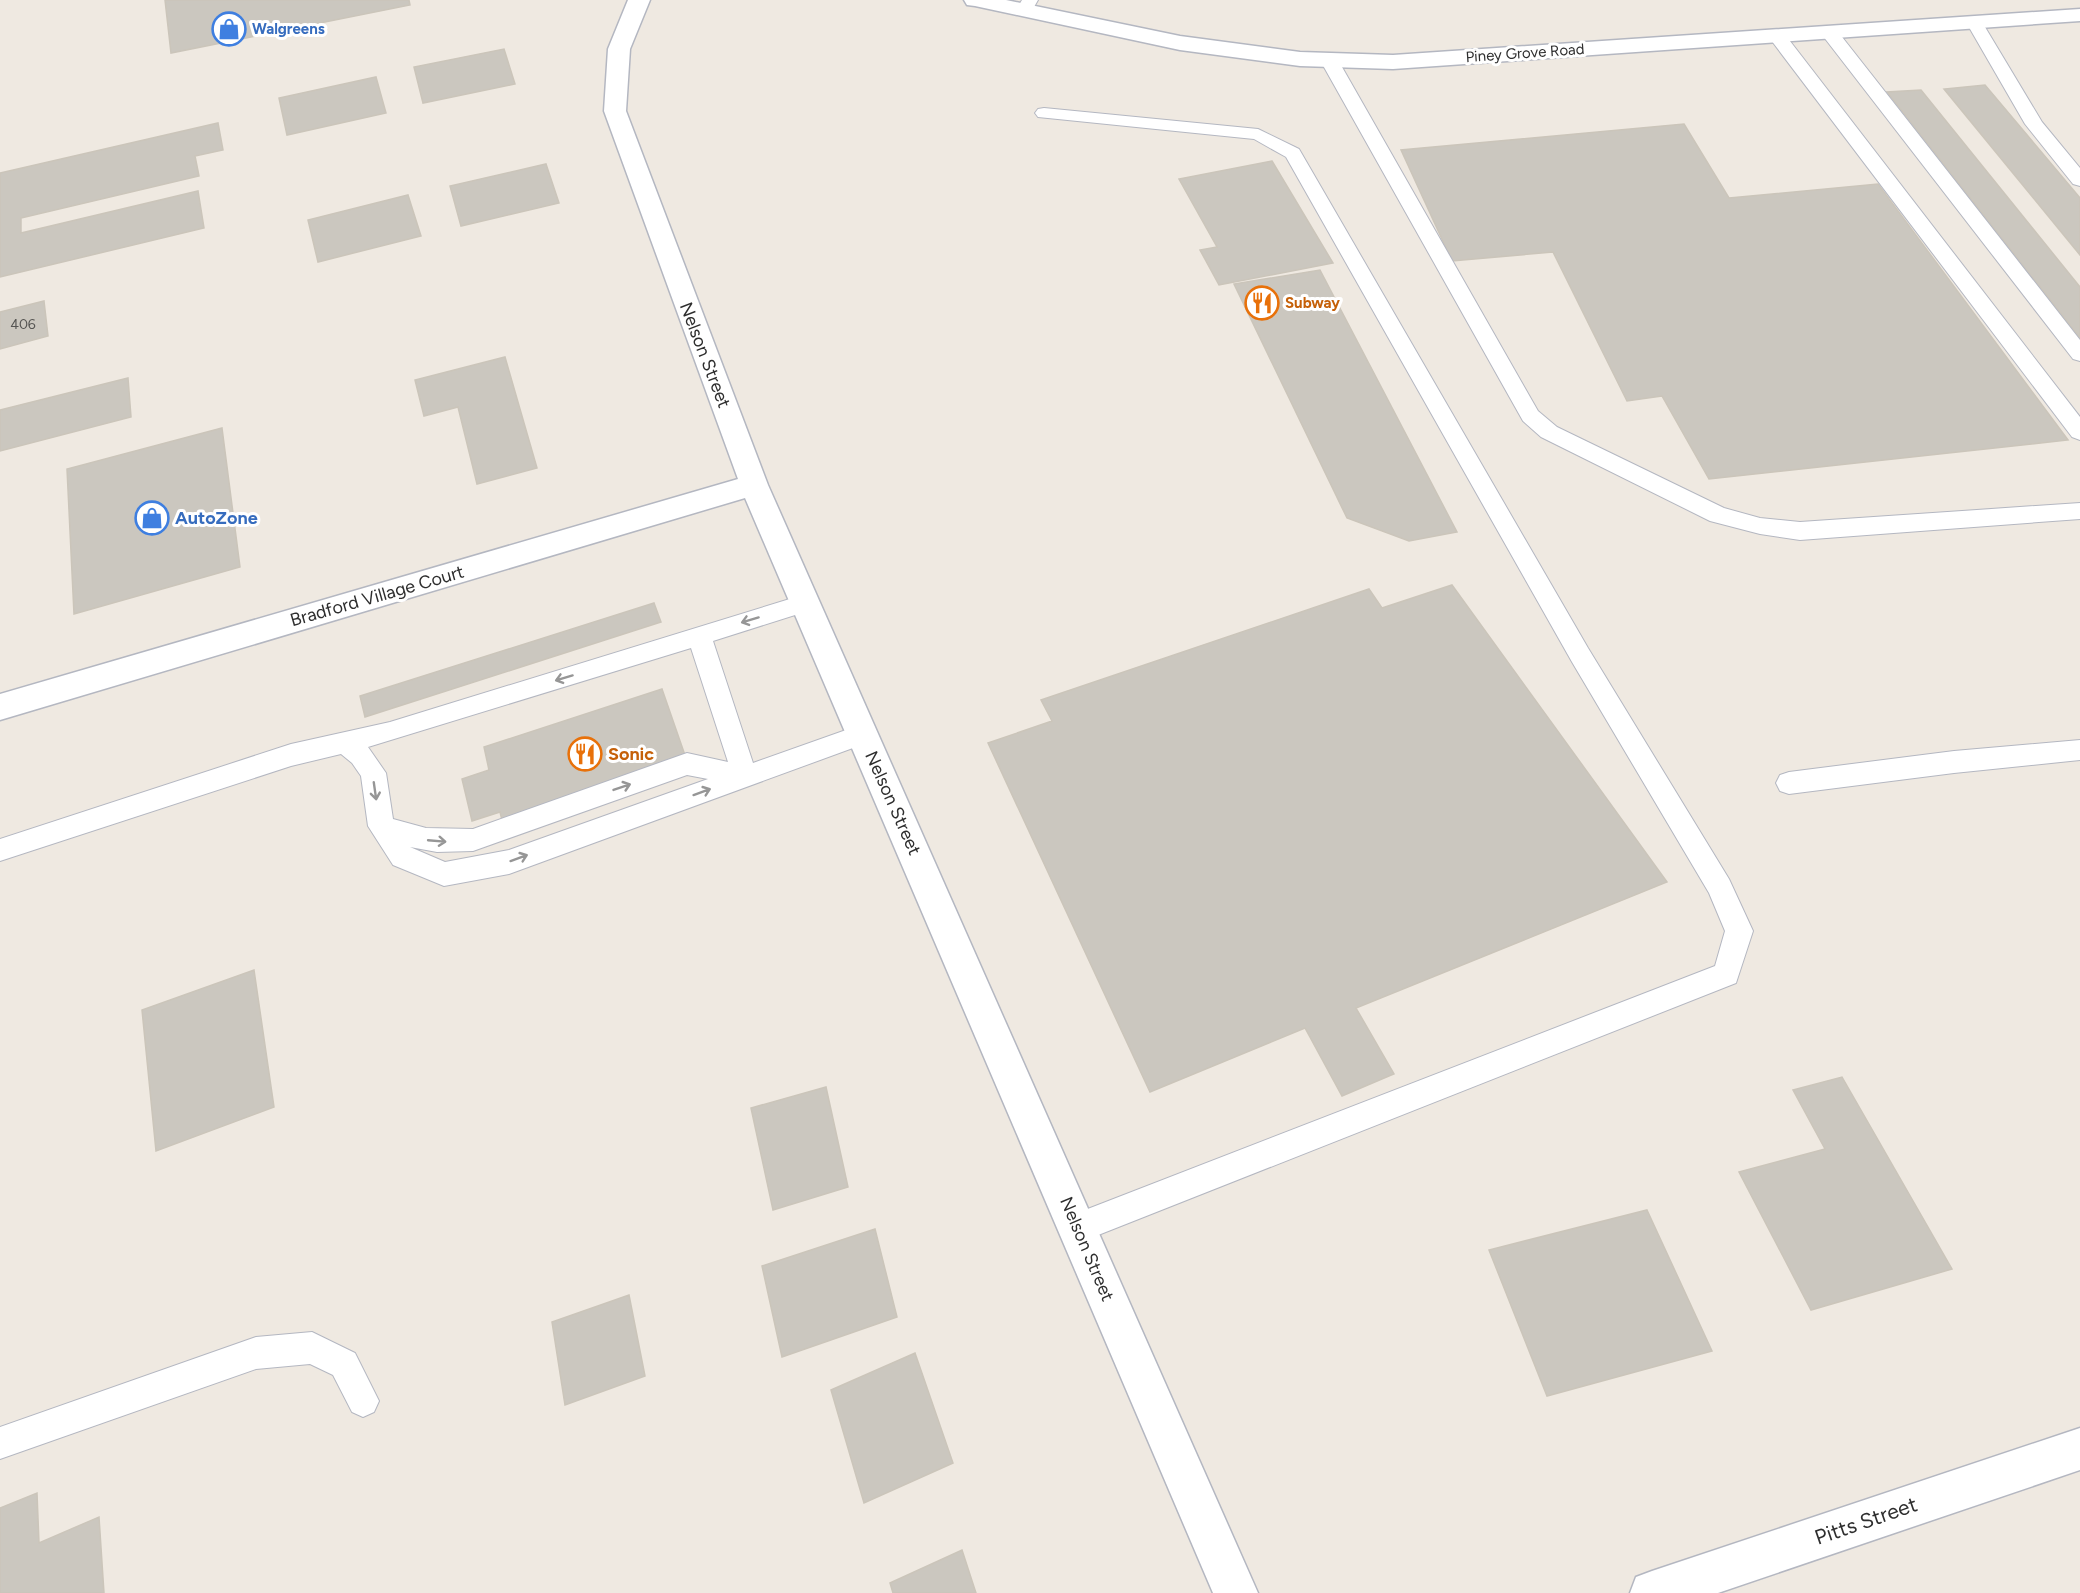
<svg xmlns="http://www.w3.org/2000/svg" width="2080" height="1593" viewBox="0 0 2080 1593" font-family="Figtree,sans-serif">
  <rect width="100%" height="100%" fill="#efe9e1"/>
  <path fill="#cbc7bf" stroke="#cbc5ba" stroke-width="1.5" d="M165 0H409L410 5 171 53Z
    M504 49 515 84 423 103 414 67Z
    M376 77 386 113 287 135 279 98Z
    M1985 85 2080 198V255L1944 89Z
    M1921 90 2080 287V338L1887 92Z
    M218 123 223 150 195 156 199 176 21 218V233L198 191 204 228 0 277V173Z
    M1684 124 1729 198 1878 184 2068 440 1709 479 1662 396 1627 401 1553 252 1452 261 1401 150Z
    M1272 161 1333 263 1219 285 1200 250 1217 247 1179 179Z
    M546 164 559 203 461 226 450 186Z
    M408 195 421 236 318 262 308 220Z
    M1320 270 1457 532 1409 541 1347 518 1234 284Z
    M44 301 48 336 0 349V312Z
    M505 357 537 468 477 484 458 407 424 416 415 380Z
    M128 378 131 417 0 451V410Z
    M222 428 240 567 74 614 67 469Z
    M1452 585 1667 882 1356 1008 1394 1074 1342 1096 1305 1028 1150 1092 988 743 1052 721 1041 700 1369 589 1382 608Z
    M654 603 661 622 365 717 360 696Z
    M662 689 687 761 503 824 500 812 472 821 462 779 489 770 484 747Z
    M254 970 274 1107 156 1151 142 1010Z
    M1842 1077 1952 1269 1811 1310 1739 1172 1825 1149 1793 1090Z
    M826 1087 848 1187 773 1210 751 1108Z
    M1647 1210 1712 1351 1547 1396 1489 1250Z
    M875 1229 897 1317 782 1357 762 1266Z
    M629 1295 645 1376 565 1405 552 1322Z
    M915 1353 953 1463 864 1503 831 1390Z
    M37 1493 39 1543 99 1517 104 1593H0V1508Z
    M962 1550 976 1593H893L890 1583Z"/>
  <g fill="none" stroke-linecap="round" stroke-linejoin="round">
    <defs>
      <path id="service" d="M1022 0H1038L1030 14 1024 15 1016 10Z
        M1974 17 1982 22 2042 122 2080 168V186L2073 184 2025 124 1966 22Z
        M1829 27 1835 28 2080 340V361L2073 359 1823 36 1821 32 1823 28Z
        M1777 31 1783 32 2080 417V440L2072 437 1771 40 1769 36 1771 32Z
        M1329 55 1335 56 1338 60 1538 411 1557 427 1724 508 1760 518 1800 522 2080 503V519L1800 540 1760 534 1710 521 1541 437 1523 421 1320 60 1323 56Z
        M1044 108 1258 129 1299 149 1588 648 1729 879 1753 931 1736 983 1078 1243 1067 1239 1063 1228 1067 1217 1715 966 1725 931 1709 893 1572 662 1286 157 1254 139 1038 117 1035 113 1038 109Z
        M806 594 814 597 818 603 814 609 713 641 753 763 863 724 872 727 875 734 872 741 509 874 444 886 393 865 368 826 361 776 352 763 341 754 291 766 0 861V839L291 744 390 722ZM691 648 728 762 687 753 473 829 426 828 393 819 386 773 368 747ZM687 775 708 779 509 850 445 862 410 847 437 852 473 851Z
        M2080 740V760L1954 773 1789 794 1780 791 1776 783 1780 775 1789 772 1954 751Z
        M312 1332 355 1353 379 1401 374 1412 363 1417 352 1412 333 1375 310 1364 256 1369 0 1459V1427L256 1337Z"/>
      <path id="minor" d="M628 0H650L630 49 626 111 768 485 1258 1593H1213L745 498 0 720V694L738 479 604 111 608 49Z
        M2080 1428V1470L1718 1593H1630L1636 1577 1652 1571Z"/>
      <path id="secondary" d="M964 0H1006L1180 36 1300 52 1393 55 2080 9V21L1393 69 1300 66 1180 50 975 6 967 5Z"/>
    </defs>
    <use href="#service" stroke="#b4b7c1" stroke-width="2"/>
    <use href="#minor" stroke="#b4b7c1" stroke-width="3"/>
    <use href="#secondary" stroke="#b4b7c1" stroke-width="3"/>
    <use href="#service" fill="#fff" fill-rule="evenodd"/>
    <use href="#minor" fill="#fff" fill-rule="evenodd"/>
    <use href="#secondary" fill="#fff" fill-rule="evenodd"/>
  </g>
  <defs><path id="oneway-shaft" d="M-6 0H5M1.5-3L5.5 0L1.5 3" fill="none" stroke-width="1.6" stroke-linecap="round" stroke-linejoin="round" transform="scale(1.5)"/></defs>
  <g stroke="#969696">
    <use href="#oneway-shaft" transform="translate(750 620) rotate(163)"/>
    <use href="#oneway-shaft" transform="translate(564 678) rotate(163)"/>
    <use href="#oneway-shaft" transform="translate(622 787) rotate(-19)"/>
    <use href="#oneway-shaft" transform="translate(375 791) rotate(82)"/>
    <use href="#oneway-shaft" transform="translate(702 792) rotate(-20)"/>
    <use href="#oneway-shaft" transform="translate(437 841) rotate(5)"/>
    <use href="#oneway-shaft" transform="translate(519 858) rotate(-20)"/>
  </g>
  <defs>
    <symbol id="shop-ring" viewBox="-11 -11 22 22"><circle r="9.5" fill="#fff" stroke="#3f7fe0" stroke-width="1.5"/><path d="M-5-2.5h2.3a2.7 3.5 0 0 1 5.4 0H5L5.5 6h-11ZM-1.5-2.5h3a1.5 2.3 0 0 0-3 0Z" fill="#3f7fe0"/></symbol>
    <symbol id="restaurant-ring" viewBox="-11 -11 22 22"><circle r="9.5" fill="#fff" stroke="#e8710a" stroke-width="1.5"/><path d="M-5-6h1v4h1v-4h1v4h1v-4h1v5L-1.5 .5V6h-2V.5L-5-1ZM5-6V6H3V1.5H1.5Q1.5-4 5-6Z" fill="#e8710a"/></symbol>
  </defs>
  <g fill-rule="evenodd">
    <use href="#shop-ring" x="210" y="10" width="38" height="38"/>
    <use href="#restaurant-ring" x="1243" y="284" width="38" height="38"/>
    <use href="#shop-ring" x="133" y="499" width="38" height="38"/>
    <use href="#restaurant-ring" x="566" y="735" width="38" height="38"/>
  </g>
  <g text-anchor="middle" stroke-width="6" stroke-linejoin="round" paint-order="stroke">
    <g font-size="14" fill="#555452">
      <text x="23" y="329">406</text>
    </g>
    <g font-size="15" font-weight="bold" fill="#366cbe" stroke="#fff" text-anchor="start">
      <text x="252" y="34">Walgreens</text>
    </g>
    <g font-size="15" fill="#2e2e2e" stroke="#fff">
      <text transform="translate(1525 53) rotate(-4)" y="5">Piney Grove Road</text>
    </g>
    <g font-size="15" font-weight="bold" fill="#c56008" stroke="#fff" text-anchor="start">
      <text x="1285" y="308">Subway</text>
    </g>
    <g font-size="18" fill="#2e2e2e" stroke="#fff">
      <text transform="translate(705 355) rotate(69)" y="6">Nelson Street</text>
      <text transform="translate(377 596) rotate(-16)" y="6">Bradford Village Court</text>
      <text transform="translate(893 803) rotate(66)" y="6">Nelson Street</text>
      <text transform="translate(1087 1249) rotate(67)" y="6">Nelson Street</text>
    </g>
    <g font-size="18" font-weight="bold" fill="#366cbe" stroke="#fff" text-anchor="start">
      <text x="175" y="524">AutoZone</text>
    </g>
    <g font-size="18" font-weight="bold" fill="#c56008" stroke="#fff" text-anchor="start">
      <text x="608" y="760">Sonic</text>
    </g>
    <g font-size="21" fill="#2e2e2e" stroke="#fff">
      <text transform="translate(1866 1521) rotate(-19)" y="7">Pitts Street</text>
    </g>
  </g>
</svg>
